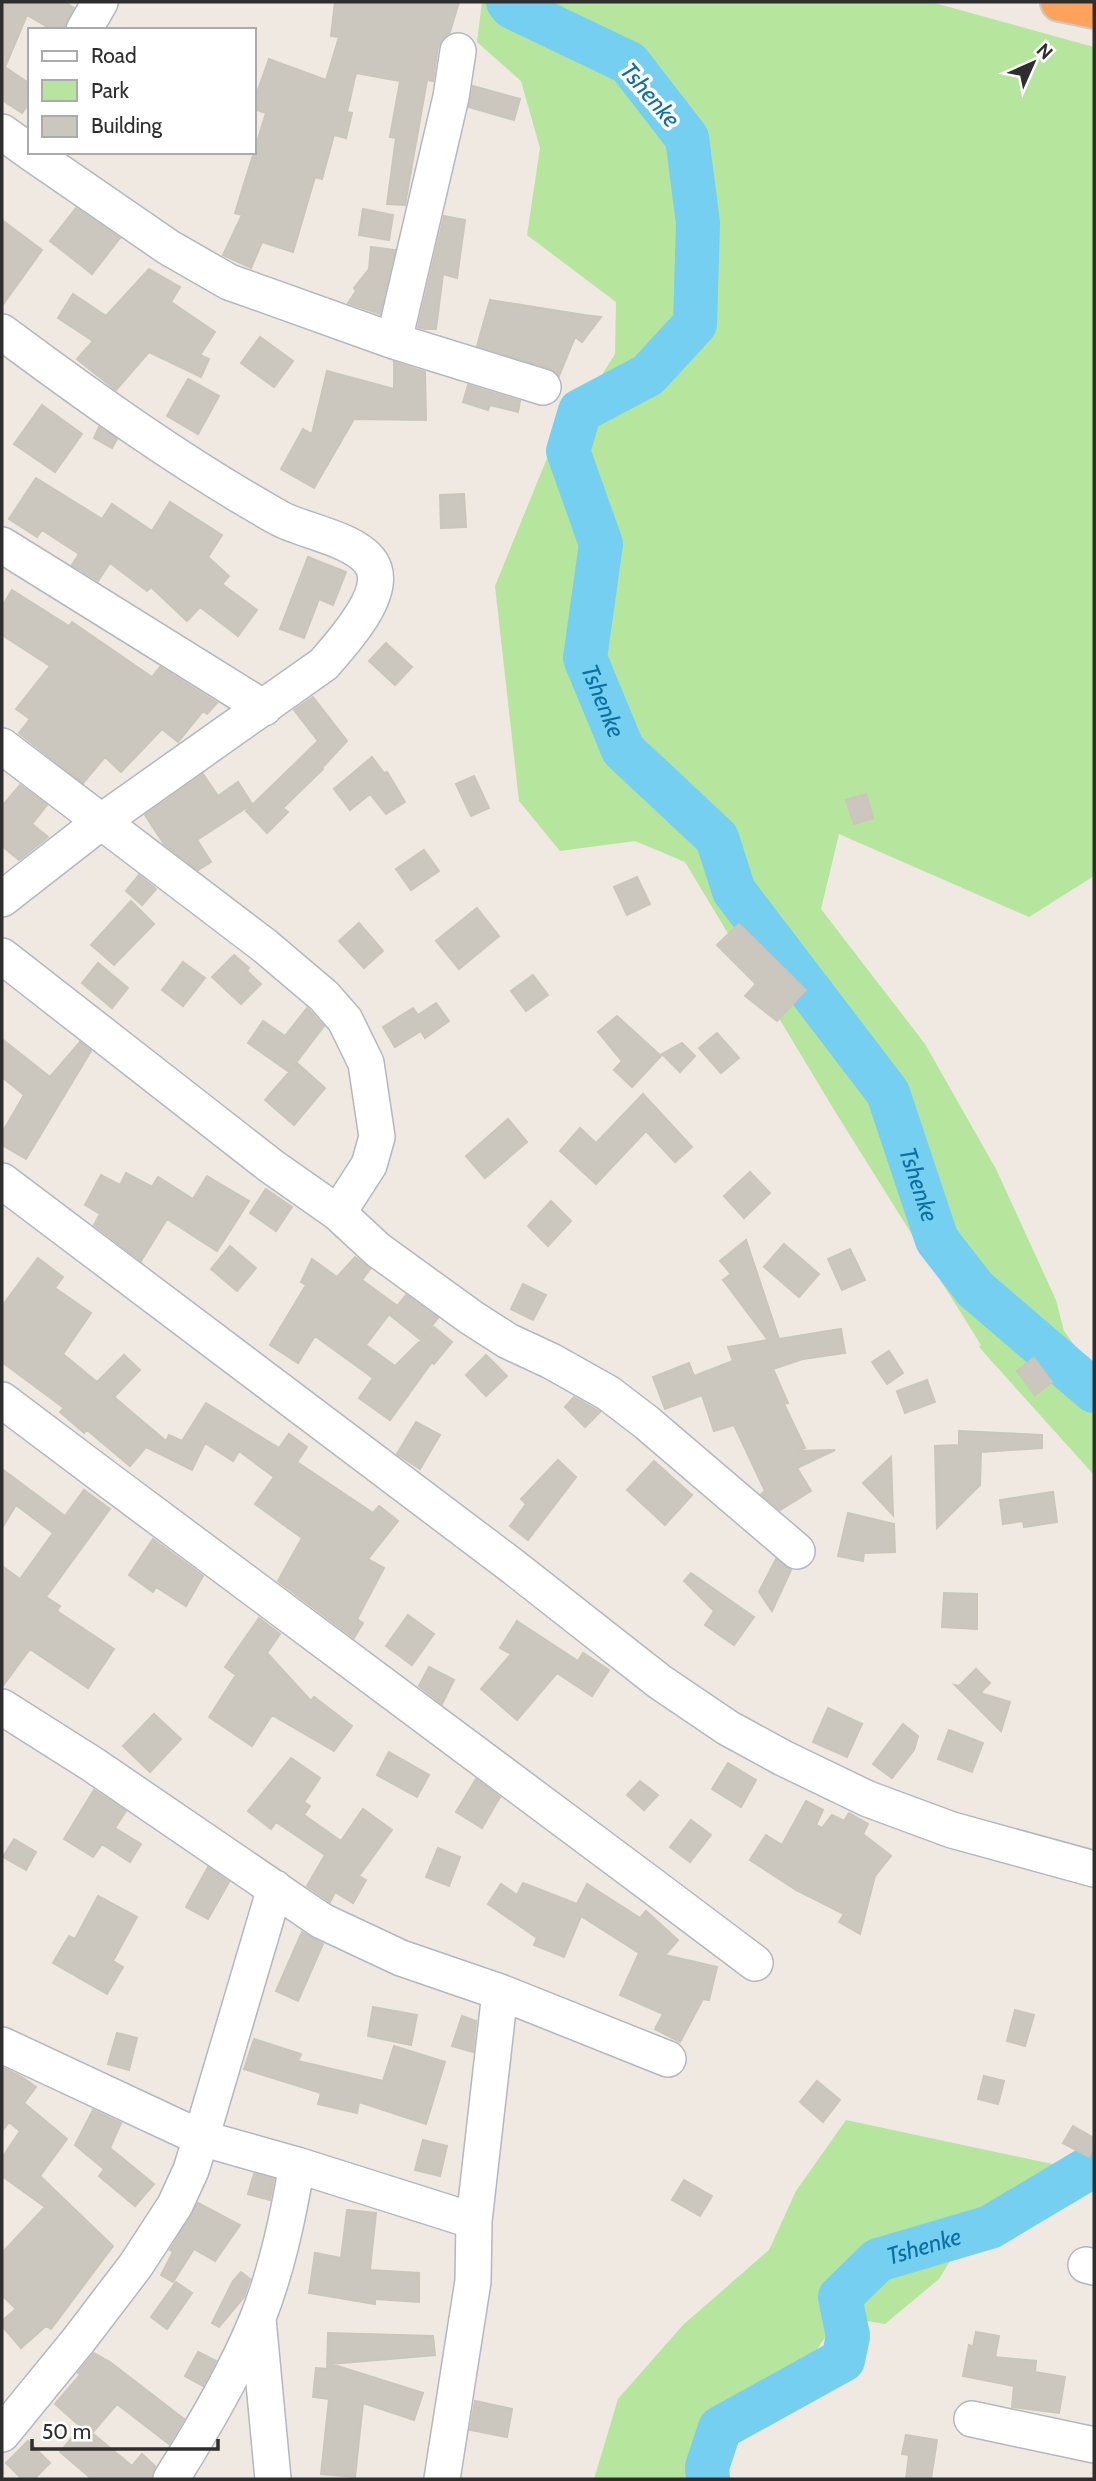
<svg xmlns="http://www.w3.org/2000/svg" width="1096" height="2481" viewBox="0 0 1096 2481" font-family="Cabin,sans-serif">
  <rect width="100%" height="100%" fill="#efe9e1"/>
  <path fill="#b6e59e" d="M482 2H931L1094 47V876L1029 917 839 834 821 909 925 1044 996 1169 1056 1300 1064 1331 1094 1372V1475L979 1347 981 1345 836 1113 685 862 635 841 560 851 519 801 495 586 552 446 588 397 615 354 616 302 527 235 540 148 521 81 477 42Z
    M846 2120 1071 2168 1058 2203 979 2213 939 2279 885 2324 839 2316 791 2389 739 2405 703 2456 690 2479H594L618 2399 683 2325 769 2250 796 2191Z"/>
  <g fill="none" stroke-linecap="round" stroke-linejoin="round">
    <g stroke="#75cff0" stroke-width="44">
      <path id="s1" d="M508 2 512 7 629 63 687 138 698 223 695 324 648 375 580 411 568 451 601 544 585 658 623 750 717 838 734 891 888 1093 937 1240 975 1289 1094 1391"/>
      <path id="s2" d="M708 2479 707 2467 720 2428 843 2360 848 2336 840 2297 878 2260 990 2227 1094 2165"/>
    </g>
  </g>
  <path fill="#cbc7bf" stroke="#cbc5ba" stroke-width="2" d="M2 2H64L74 8 64 30H53L27 15 5 67 30 84V102L22 113 2 100Z
    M335 2H459L450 32 443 38 438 47 433 81 427 80 405 205 387 204 396 138 390 137 400 81 356 73 347 112 352 113 346 138 334 135 322 179 315 177 293 252 262 242 251 268 223 255 242 215 235 213 266 113 254 109V101L269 59 326 80 339 37 331 36Z
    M473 86 520 99 514 120 469 107Z
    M76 208 120 238 92 274 50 241Z
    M363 209 393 215 389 240 359 235Z
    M444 216 465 220 457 278 443 274 436 329H425L418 327Z
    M2 220 42 250 2 306Z
    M371 247 395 250 380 314 348 303 356 291 354 288 369 269Z
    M149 269 180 287 171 302 215 332 200 355 209 359 201 377 149 352 116 390 77 359 93 341 58 318 73 294 106 316Z
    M490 300 584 315 601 317 582 342 575 337 559 376 549 368 477 346Z
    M260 337 293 361 274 387 241 363Z
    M394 362 425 372 426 420 354 419 314 488 281 469 303 429 312 434 327 371 394 389Z
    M188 379 219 396 198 434 167 416Z
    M468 385 520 401 518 412 490 405 488 410 463 402Z
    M42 405 82 434 55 472 14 444Z
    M99 427 117 439 112 448 94 438Z
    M36 478 102 519 112 504 152 531 170 502 222 535 208 557 229 576 222 584 257 610 238 636 200 607 187 621 151 587 147 591 110 563 98 581 72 565 79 554 42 530 37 537 9 519Z
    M464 494 466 527 441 528 440 495Z
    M308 557 346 572 333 605 319 599 304 638 280 629Z
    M12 590 69 626 72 622 152 677 160 667 217 703 207 714 203 711 178 742 162 729 121 772 105 757 83 783 19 733 30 719 16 709 50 666 2 635V607Z
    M386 643 412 667 395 685 369 661Z
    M313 697 347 741 322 768 323 769 283 808 288 812 267 833 246 811 318 741 294 710Z
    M372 757 384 773 387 772 405 802 386 814 370 794 350 810 334 789Z
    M203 774 218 796 238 782 252 804 197 840 211 862 198 870 164 844 145 815Z
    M474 776 489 808 471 816 456 784Z
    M20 785 47 805 32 824 48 837 19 860 2 846V806Z
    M866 794 873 818 854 824 846 800Z
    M424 850 439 871 411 890 396 869Z
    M139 875 156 889 142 905 126 891Z
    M637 877 650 904 627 915 614 887Z
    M131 901 154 924 114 965 91 945Z
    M477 908 499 936 459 969 436 941Z
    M359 923 383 951 364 968 339 941Z
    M739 924 806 990 777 1021 745 996 756 984 717 945Z
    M234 955 249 968 247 971 261 984 241 1004 212 977Z
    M183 962 205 978 183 1006 162 990Z
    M98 963 128 988 112 1008 82 983Z
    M533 975 548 995 526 1011 511 991Z
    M436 1003 449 1021 425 1038 421 1031 395 1047 383 1027 413 1008 418 1015Z
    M307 1008 324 1026 289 1072 248 1043 263 1021 285 1036Z
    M617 1016 661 1056 632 1087 614 1070 622 1061 598 1032Z
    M717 1033 739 1058 721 1073 699 1048Z
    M2 1039 50 1077 80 1042 91 1051 26 1159 2 1145V1133L24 1095 2 1077Z
    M682 1043 695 1056 680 1072 662 1054Z
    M297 1063 325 1088 294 1125 265 1100Z
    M643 1094 692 1147 675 1162 646 1131 596 1184 560 1151 580 1128 596 1143Z
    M508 1119 527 1142 485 1178 466 1156Z
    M750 1172 770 1193 744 1218 724 1196Z
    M126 1173 152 1187 158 1177 193 1199 207 1176 249 1201 217 1251 167 1219 141 1261 94 1225 100 1214 85 1205 101 1175 120 1185Z
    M266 1189 292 1207 276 1231 250 1213Z
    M551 1201 571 1221 548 1246 528 1226Z
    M746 1240 779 1339 841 1329 845 1353 803 1359 773 1369 788 1403 784 1404 805 1448 795 1451 835 1450 797 1468 811 1491 780 1510 761 1494 765 1491 734 1425 714 1431 702 1395 665 1409 653 1377 689 1363 694 1376 733 1361 728 1347 768 1340 723 1280 731 1274 720 1261Z
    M784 1244 819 1274 799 1297 764 1267Z
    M230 1246 256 1268 237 1291 211 1269Z
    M850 1249 865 1280 842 1290 828 1259Z
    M355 1257 370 1269 362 1280 396 1305 366 1345 395 1366 434 1327 452 1342 434 1364 432 1362 390 1420 359 1398 373 1378 315 1336 298 1363 270 1345 306 1285 301 1282 312 1259 337 1277Z
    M38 1258 63 1277 55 1288 91 1313 63 1354 97 1382 124 1355 140 1370 114 1397 166 1441 169 1435 182 1441 206 1403 279 1448 289 1434 307 1447 297 1462 373 1513 379 1506 398 1521 368 1559 384 1568 357 1619 363 1623 354 1638 278 1581 302 1538 255 1504 274 1477 239 1451 233 1461 205 1443 192 1470 146 1447 130 1466 87 1430 84 1433 60 1412 64 1408 2 1362V1306Z
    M523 1284 546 1295 533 1320 511 1309Z
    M406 1295 438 1318 421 1340 390 1315Z
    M889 1351 903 1373 887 1384 872 1362Z
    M486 1355 507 1376 486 1396 466 1375Z
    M1034 1358 1052 1382 1035 1395 1017 1371Z
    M927 1380 935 1402 905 1413 897 1391Z
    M574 1397 600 1412 585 1427 565 1407Z
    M416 1422 440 1435 420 1469 397 1454Z
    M959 1431 1042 1435V1448L981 1452 980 1485 937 1528 935 1446 959 1445Z
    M891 1457 893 1515 863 1483Z
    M558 1460 576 1477 528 1540 510 1526 526 1504 521 1499Z
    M654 1461 692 1495 665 1525 627 1490Z
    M2 1469 65 1516 84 1490 110 1509 46 1597 60 1606 57 1611 114 1649 88 1688 30 1649 2 1687V1566L20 1579 53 1533 16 1505 2 1528Z
    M1053 1492 1057 1522 1024 1527 1023 1521 1003 1524 1000 1500Z
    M848 1513 894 1524 895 1552 864 1553 863 1561 838 1556Z
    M153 1539 203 1576 186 1606 156 1587 153 1592 129 1575Z
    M776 1559 791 1570 772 1611 759 1592Z
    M691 1573 754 1617 734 1645 705 1625 714 1611 684 1581Z
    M944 1593 977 1594V1629L942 1627Z
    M408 1615 434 1634 412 1665 386 1646Z
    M259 1618 280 1634 267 1653 311 1701 314 1697 352 1726 334 1751 272 1715 252 1746 209 1717 236 1675 225 1667Z
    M517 1621 578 1661 583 1653 609 1670 592 1696 557 1673 517 1720 481 1689 511 1654 500 1648Z
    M429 1667 454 1680 442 1704 419 1686Z
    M976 1669 990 1683 980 1693 1010 1702 1001 1731 955 1685 959 1686Z
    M828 1708 862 1724 847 1757 813 1742Z
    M154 1714 181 1739 150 1772 123 1746Z
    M903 1724 918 1736 914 1750 892 1778 873 1764Z
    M949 1730 983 1743 972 1772 938 1759Z
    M389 1752 429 1775 417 1797 377 1775Z
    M291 1758 320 1778 304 1802 310 1806 304 1815 341 1841 363 1809 392 1830 359 1876 366 1880 353 1903 335 1892 330 1902 307 1886 325 1855 276 1822 271 1829 248 1811Z
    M728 1763 756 1780 741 1807 712 1789Z
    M476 1779 500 1797 482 1828 456 1812Z
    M640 1781 658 1795 644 1810 627 1795Z
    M94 1790 126 1811 115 1828 141 1844 130 1862 102 1844 93 1857 64 1839Z
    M806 1801 823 1810 816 1825 822 1828 832 1815 844 1821 849 1813 868 1824 863 1834 891 1856 875 1876 860 1934 839 1922 844 1914 796 1890 750 1860 766 1835 782 1845Z
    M691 1820 711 1835 690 1862 670 1847Z
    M14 1839 36 1852 26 1870 3 1857Z
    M438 1848 460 1857 449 1886 426 1877Z
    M208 1867 229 1882 208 1919 186 1907Z
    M523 1883 577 1904 587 1884 640 1918 646 1911 678 1940 665 1955 717 1967 709 2000 703 1999 680 2042 655 2029 663 2014 620 1995 639 1953 581 1916 564 1957 534 1945 537 1938 488 1904 501 1884 517 1895Z
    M98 1896 137 1917 113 1961 123 1967 107 1994 53 1963 69 1936 75 1939Z
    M302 1932 323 1944 298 2001 276 1991Z
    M373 2007 417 2015 411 2045 368 2036Z
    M1015 2010 1034 2015 1025 2046 1007 2041Z
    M462 2016 476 2021 473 2052 452 2046Z
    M117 2033 137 2038 129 2070 108 2064Z
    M254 2039 301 2054 298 2061 383 2081 394 2046 445 2062 426 2124 359 2102 357 2113 318 2104 321 2093 244 2069Z
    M2 2067 22 2077 36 2087 24 2103 67 2139 40 2176 113 2246 51 2329 46 2326 21 2348 2 2326V2321L16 2309 2 2295V2253L45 2207 2 2176V2158L20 2131 9 2122 2 2131Z
    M984 2076 1004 2081 998 2104 978 2099Z
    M817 2081 840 2100 823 2122 800 2102Z
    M93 2110 121 2123 110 2148 154 2184 135 2206 99 2176 104 2169 75 2145Z
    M1073 2126 1094 2138V2147L1089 2157 1063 2143Z
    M423 2140 447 2146 440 2176 415 2170Z
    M254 2174 274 2179 270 2200 248 2194Z
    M684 2180 712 2196 700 2216 672 2200Z
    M198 2203 240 2225 215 2261 194 2249 173 2282 161 2275 173 2252 170 2250Z
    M347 2210 376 2213 370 2270 419 2273V2302L375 2299V2304L309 2293 315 2253 341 2258Z
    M241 2272 250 2279 244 2297 219 2327 212 2323 233 2281Z
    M176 2282 192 2293 167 2329 151 2317Z
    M976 2332 999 2336 995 2357 1036 2361 1035 2372 1065 2377 1059 2413 1012 2407 1014 2386 963 2376 969 2345 973 2347Z
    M328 2333 433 2336 435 2355 331 2364 423 2393 414 2420 363 2403 355 2477 321 2474 329 2399 313 2397 316 2368 327 2369Z
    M198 2352 216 2361 203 2386 185 2376Z
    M94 2353 110 2362 184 2419 169 2444 117 2404 92 2433 132 2466 142 2454 155 2466 151 2479H92L60 2452 81 2427 55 2404 80 2375 78 2373Z
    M475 2401 512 2409 507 2437 470 2430Z
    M906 2435 937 2440 931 2479H906L909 2455 902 2454Z
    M28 2441 50 2463 34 2479H22L6 2463Z"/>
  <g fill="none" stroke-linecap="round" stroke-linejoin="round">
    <defs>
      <path id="minor" d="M84 30 100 2
        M2 132 30 152
        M30 152 168 247 229 282 394 341 543 387
        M2 332C91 398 181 463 279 518 304 532 364 540 374 569 384 598 342 643 324 664L102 821 2 899
        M394 341 451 97 458 51
        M2 545 264 708
        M2 746 265 946 324 996 345 1020 366 1063 377 1137 369 1165 338 1213
        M2 956 271 1166 338 1213 378 1250 472 1318 508 1341 551 1361 608 1393 646 1422 797 1551
        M2 1181 511 1565 660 1682 728 1728 783 1758 868 1799 952 1830 1094 1869
        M2 1400C252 1589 505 1774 755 1963
        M2 1707 92 1764 322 1921 401 1958 500 1992 668 2059
        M2 2045 201 2138 297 2165 474 2221
        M1086 2265 1094 2267
        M258 2319 273 2479
        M972 2419 1094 2445
        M2 2434 78 2341 136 2265 175 2205 191 2170 201 2138 275 1888
        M171 2479C202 2430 235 2374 257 2320 277 2270 288 2217 297 2165
        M442 2479 473 2281 474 2221 500 1992"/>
      <path id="highway" d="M1060 2 1094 9"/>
    </defs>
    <use href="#minor" stroke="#b4b7c1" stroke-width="38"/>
    <use href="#highway" stroke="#c9c9c9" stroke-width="42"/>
    <use href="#minor" stroke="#fff" stroke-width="35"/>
    <use href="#highway" stroke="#ffa35c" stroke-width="38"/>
  </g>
  <g text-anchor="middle" stroke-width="7" stroke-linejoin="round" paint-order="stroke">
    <g font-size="24" font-style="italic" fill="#0d6fa3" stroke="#fff">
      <text transform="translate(650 95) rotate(49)" y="8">Tshenke</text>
      <text dy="8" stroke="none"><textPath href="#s1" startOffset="866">Tshenke</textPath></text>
      <text dy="8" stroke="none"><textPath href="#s1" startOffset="1454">Tshenke</textPath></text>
      <text dy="8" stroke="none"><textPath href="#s2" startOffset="359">Tshenke</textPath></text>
    </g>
  </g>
  <rect width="1096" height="2481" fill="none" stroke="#2e2e2e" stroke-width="7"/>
  <rect x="28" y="28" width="228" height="126" fill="#ffffff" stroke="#ababab" stroke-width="2"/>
  <rect x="42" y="51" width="35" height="10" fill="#ffffff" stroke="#ababab" stroke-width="2"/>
  <text x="91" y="63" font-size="21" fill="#2e2e2e">Road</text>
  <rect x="42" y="80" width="35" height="21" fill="#b6e59e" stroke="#ababab" stroke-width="2"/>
  <text x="91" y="98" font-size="21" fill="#2e2e2e">Park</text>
  <rect x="42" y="116" width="35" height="21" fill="#cbc7bf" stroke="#ababab" stroke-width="2"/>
  <text x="91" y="133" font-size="21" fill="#2e2e2e">Building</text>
  <g transform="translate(1033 63) rotate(45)" stroke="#ffffff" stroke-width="5" paint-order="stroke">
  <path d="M0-5L12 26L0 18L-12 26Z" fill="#2e2e2e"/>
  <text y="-10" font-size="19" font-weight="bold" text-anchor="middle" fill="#2e2e2e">N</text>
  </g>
  <path d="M32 2439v10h186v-10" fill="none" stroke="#2e2e2e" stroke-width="3.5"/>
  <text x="42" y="2439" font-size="21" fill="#2e2e2e" stroke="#ffffff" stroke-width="5" paint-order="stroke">50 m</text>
</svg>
